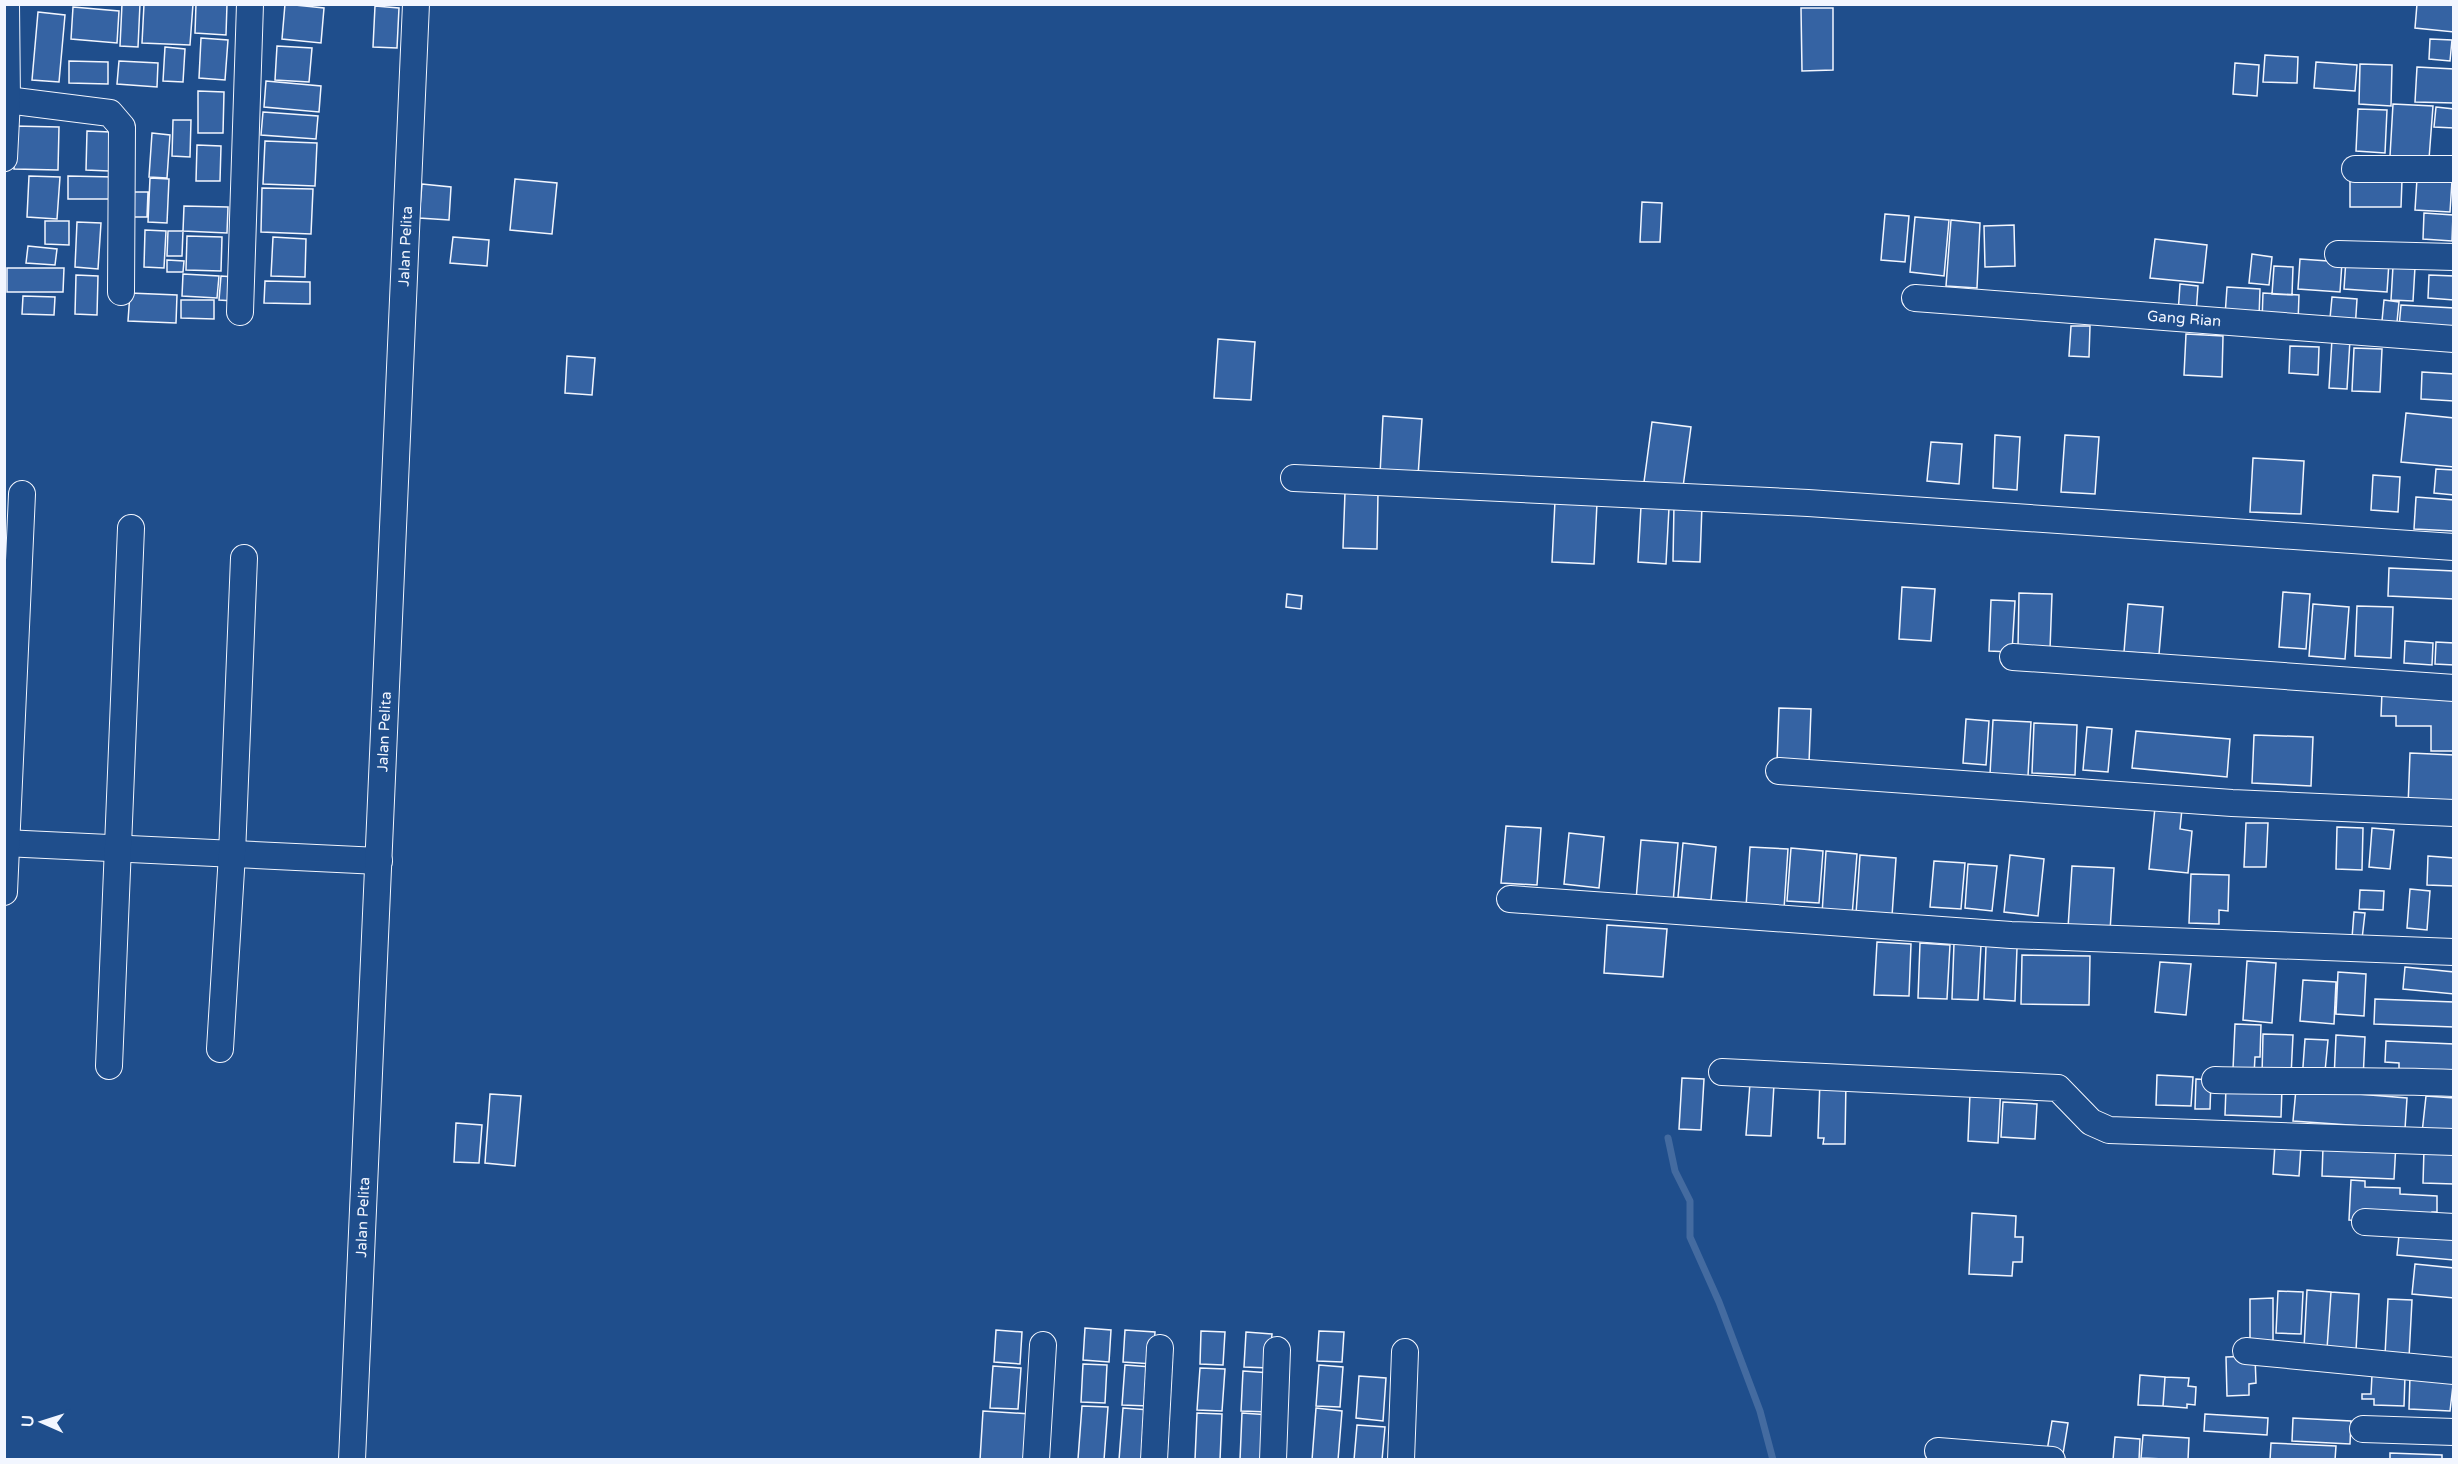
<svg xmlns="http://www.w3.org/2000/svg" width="2458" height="1464" viewBox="0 0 2458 1464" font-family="'Varela Round',sans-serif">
  <rect width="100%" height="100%" fill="#1f4e8c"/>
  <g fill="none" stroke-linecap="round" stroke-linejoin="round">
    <path stroke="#446ba0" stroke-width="7" d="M1668 1138 1675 1171 1690 1201V1237L1719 1302 1760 1411 1773 1460"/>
  </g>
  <path fill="#3563a3" stroke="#f2f6ff" stroke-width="1.5" d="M122 4H140L138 47 120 46Z
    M144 4H193L190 45 142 43Z
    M196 4H227L226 35 195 33Z
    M285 4 324 8 321 43 282 39Z
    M2417 4H2454V32L2415 28Z
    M375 6 399 8 397 48 373 47Z
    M73 7 119 11 117 43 71 39Z
    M1801 8H1833V70L1802 71Z
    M38 12 65 15 59 82 32 80Z
    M201 38 228 40 225 80 199 78Z
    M2430 39 2452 40 2450 61 2429 59Z
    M277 46 312 48 309 82 275 80Z
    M165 47 185 49 183 82 163 81Z
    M2265 55 2298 57 2297 83 2263 82Z
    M69 61 108 62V84L69 83Z
    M119 61 158 63 157 87 117 84Z
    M2316 62 2357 65 2355 91 2314 88Z
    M2235 63 2259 65 2257 96 2233 94Z
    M2360 64 2392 65 2391 106 2359 104Z
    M2417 67 2454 69V103L2415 102Z
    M266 81 321 86 319 112 264 107Z
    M198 91 224 92 223 133H198Z
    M2393 104 2433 106 2429 159 2390 156Z
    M2436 107 2454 109V128L2434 127Z
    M2358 109 2387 110 2385 153 2356 151Z
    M263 112 318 116 316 139 261 135Z
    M173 120H191L190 157 172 156Z
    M14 126 59 127 58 170 14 169Z
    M87 131 110 132 109 171 86 170Z
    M152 133 170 135 167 178 149 177Z
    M265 141 317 143 315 186 263 184Z
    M197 145 221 146 220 181H196Z
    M29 176 60 177 57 219 27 217Z
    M68 176 114 177V199H68Z
    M150 178 169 179 167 223 148 222Z
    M515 179 557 183 552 234 510 230Z
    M2350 179 2402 180 2401 207H2350Z
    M2417 179 2452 181 2450 212 2415 210Z
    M422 184 451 187 449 220 419 218Z
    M262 188 313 189 311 234 261 232Z
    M133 192H148L147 217H132Z
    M1642 202 1662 203 1660 242H1640Z
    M184 206 228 207 227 233 183 231Z
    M2424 213 2453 215 2452 241 2423 239Z
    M1885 214 1909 216 1905 262 1881 260Z
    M1915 217 1949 220 1944 276 1910 272Z
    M1951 220 1980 223 1977 288 1946 286Z
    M45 221H69V245L45 244Z
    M77 222 101 223 98 269 75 267Z
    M2014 225 2015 266 1985 267 1984 226Z
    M145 230 166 231 164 268 144 267Z
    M168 231H183L182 256H167Z
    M187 236 222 237 221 271 186 270Z
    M273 237 306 239 305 277 271 276Z
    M453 237 489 240 487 266 450 263Z
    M2155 239 2207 245 2203 283 2150 278Z
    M28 246 57 249 55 265 26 263Z
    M2252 254 2272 257 2269 285 2249 283Z
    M2300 259 2342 262 2340 292 2298 289Z
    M2346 259 2389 262 2387 292 2344 289Z
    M167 260 184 261 183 272H167Z
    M2274 266 2293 267 2292 295 2272 294Z
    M2393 266 2415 267 2413 301 2391 300Z
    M7 268H64L63 292H7Z
    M183 274 219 276 217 298 182 296Z
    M76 275 98 276 97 315 75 314Z
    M2429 275 2454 276V300L2428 298Z
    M221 276 235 277 234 301 219 300Z
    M265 281 310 282V304L264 303Z
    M2180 284 2198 286 2196 315 2178 314Z
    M2227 287 2260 289 2259 318 2225 316Z
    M130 293 177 295 176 323 128 321Z
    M2263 293 2299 295 2298 323 2262 321Z
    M23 296 55 297 54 315 22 314Z
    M2332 297 2357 299 2355 330 2329 329Z
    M181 300H214V319L181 318Z
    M2384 300 2399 302 2397 322 2382 321Z
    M2401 305 2454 308V331L2399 327Z
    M2071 326H2090L2089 357 2069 356Z
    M2186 334 2223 336 2222 377 2184 375Z
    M1218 339 1255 342 1251 400 1214 398Z
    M2332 339 2350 340 2347 389 2329 388Z
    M2290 346 2319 347 2318 375 2289 373Z
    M2354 348 2382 349 2380 392 2352 391Z
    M567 356 595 358 592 395 565 393Z
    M2422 372 2454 374V401L2421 399Z
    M2406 413 2454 418V467L2401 462Z
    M1383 416 1422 419 1418 476 1380 474Z
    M1652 422 1691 427 1683 487 1644 482Z
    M1995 435 2020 437 2017 490 1993 488Z
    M2065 435 2099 437 2095 494 2061 492Z
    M1931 442 1962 444 1959 484 1927 481Z
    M2253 458 2304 461 2301 514 2250 512Z
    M2436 469 2454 470V495L2434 493Z
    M2373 475 2400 477 2398 512 2371 510Z
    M1345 492 1378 493 1377 549 1343 548Z
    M2416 497 2454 500V531L2414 529Z
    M1555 501 1597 503 1594 564 1552 562Z
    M1674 504 1702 505 1700 562 1673 561Z
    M1641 506 1669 508 1666 564 1638 562Z
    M2389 568 2454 571V599L2388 596Z
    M1902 587 1935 589 1931 641 1899 639Z
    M2283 592 2310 594 2306 649 2279 647Z
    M2019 593 2052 594 2050 650 2018 648Z
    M1287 594 1302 596 1301 609 1286 607Z
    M1991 600 2015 601 2012 652 1989 651Z
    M2128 604 2163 607 2159 654 2124 652Z
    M2313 604 2349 607 2345 659 2309 656Z
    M2357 606 2393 607 2391 658 2355 656Z
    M2405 641 2433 643 2432 665 2404 663Z
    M2436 642 2454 643V665L2435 664Z
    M2382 692 2454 693V751H2431V726H2396V716H2381Z
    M1779 708 1811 709 1809 763 1777 762Z
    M1966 719 1989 721 1986 765 1963 763Z
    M1993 720 2031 722 2028 776 1990 774Z
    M2034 723 2077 725 2075 775 2032 773Z
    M2087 727 2112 729 2108 772 2083 770Z
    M2136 731 2230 739 2227 777 2132 768Z
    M2254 735 2313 737 2311 786 2252 783Z
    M2410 753 2454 755V809L2408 807Z
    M2155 807 2182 809 2180 829 2192 831 2188 873 2149 869Z
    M2246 823H2268L2266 867H2244Z
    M1506 826 1541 828 1537 885 1501 883Z
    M2337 827 2363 828 2362 870 2336 869Z
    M2372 828 2394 830 2390 869 2369 867Z
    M1569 833 1604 837 1599 888 1564 884Z
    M1641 840 1678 843 1673 903 1636 900Z
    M1683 843 1716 847 1711 900 1678 897Z
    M1750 847 1788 849 1784 909 1746 907Z
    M1791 848 1823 851 1819 903 1787 901Z
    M1826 851 1857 854 1852 916 1822 914Z
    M1860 855 1896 858 1892 916 1856 914Z
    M2010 855 2044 859 2038 916 2004 912Z
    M2428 856 2454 858V886L2427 885Z
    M1934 861 1965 863 1961 909 1930 907Z
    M1968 864 1997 866 1992 911 1965 908Z
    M2072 866 2114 868 2110 931 2068 928Z
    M2191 874 2229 875 2228 911 2219 910V924L2189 923Z
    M2410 889 2430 891 2427 930 2407 928Z
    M2360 890 2384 891 2383 910 2359 909Z
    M2354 912 2365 913 2362 939 2352 938Z
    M1607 925 1667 929 1663 977 1604 973Z
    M1877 942 1911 944 1909 996 1874 995Z
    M1920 943 1950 945 1947 999 1918 998Z
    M1954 943 1981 945 1978 1000 1952 999Z
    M1986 946 2017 948 2015 1001 1984 999Z
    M2022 955 2090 956 2089 1005 2021 1004Z
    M2247 961 2276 963 2272 1023 2243 1020Z
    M2160 962 2191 964 2186 1015 2155 1012Z
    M2405 967 2454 972V994L2403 989Z
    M2338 972 2366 974 2364 1016 2336 1014Z
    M2303 980 2336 982 2334 1024 2300 1021Z
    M2375 999 2454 1002V1027L2374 1024Z
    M2235 1024 2261 1025 2260 1057H2255L2254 1075 2233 1069Z
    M2263 1034 2293 1035 2291 1076 2262 1075Z
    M2336 1035 2365 1037 2363 1080 2334 1079Z
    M2305 1039 2328 1040 2324 1082 2302 1080Z
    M2386 1041 2454 1044V1081L2399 1079V1063L2385 1062Z
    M2157 1075 2193 1077 2191 1106 2156 1105Z
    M1682 1078 1704 1079 1701 1130 1679 1129Z
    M1820 1079 1846 1080 1845 1144H1823L1824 1138H1818Z
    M2196 1079 2211 1080 2210 1109H2195Z
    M1750 1083 1774 1084 1771 1136 1746 1135Z
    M2001 1085 1998 1143 1968 1141 1970 1093Z
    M2226 1087 2282 1088 2281 1117 2225 1115Z
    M2296 1089 2407 1098 2405 1129 2293 1121Z
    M490 1094 521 1096 515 1166 485 1163Z
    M2426 1096 2454 1098V1136L2422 1133Z
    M2003 1102 2037 1104 2035 1139 2001 1137Z
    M456 1123 482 1125 479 1163 454 1162Z
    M2396 1143 2394 1179 2322 1176 2323 1147Z
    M2275 1144 2301 1146 2299 1176 2273 1174Z
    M2424 1149 2454 1150V1184L2423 1183Z
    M2351 1180 2365 1181V1187L2400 1188V1194L2437 1196V1212H2432V1223L2349 1220Z
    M1972 1213 2016 1216 2015 1237H2023L2022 1262H2013L2012 1276 1969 1274Z
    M2400 1225 2454 1230V1260L2397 1255Z
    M2415 1264 2454 1268V1298L2412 1294Z
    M2307 1290 2331 1292 2327 1349 2304 1348Z
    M2278 1291 2303 1292 2301 1334 2276 1333Z
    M2331 1292 2359 1294 2356 1351 2327 1349Z
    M2273 1298V1343H2250V1299Z
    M2388 1299 2412 1300 2409 1357 2385 1355Z
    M1085 1328 1111 1330 1109 1362 1083 1360Z
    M996 1330 1022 1332 1020 1364 994 1362Z
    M1125 1330 1155 1332 1153 1364 1123 1362Z
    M1201 1331 1225 1332 1223 1365 1200 1364Z
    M1319 1331 1344 1332 1342 1362 1317 1361Z
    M1246 1332 1272 1334 1269 1368 1244 1367Z
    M2255 1356 2256 1383 2249 1384V1395L2227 1396 2226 1357Z
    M1083 1364 1107 1365 1105 1403 1081 1402Z
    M1125 1365 1152 1367 1149 1406 1122 1405Z
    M1319 1365 1343 1367 1340 1407 1316 1406Z
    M993 1366 1021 1368 1018 1409 990 1408Z
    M1200 1368 1225 1369 1222 1411 1197 1410Z
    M1243 1371 1271 1373 1269 1412 1241 1411Z
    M2140 1375 2165 1377 2163 1406 2138 1405Z
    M2372 1375 2405 1376 2404 1406 2374 1405V1399H2362V1394H2371Z
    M2410 1375 2454 1377 2450 1411 2409 1409Z
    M1359 1376 1386 1378 1383 1421 1356 1418Z
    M2165 1377 2189 1378 2188 1386 2196 1387 2195 1405 2187 1404V1408L2163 1406Z
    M1082 1406 1108 1407 1104 1460 1078 1459Z
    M1123 1408 1150 1410 1147 1460H1119Z
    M1316 1408 1342 1411 1338 1460H1312Z
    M983 1411 1031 1414 1029 1460H980Z
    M1197 1413 1222 1414 1220 1460H1195Z
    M1242 1413 1270 1415 1268 1460H1240Z
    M2205 1414 2268 1418 2267 1435 2204 1431Z
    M2293 1418 2351 1421 2350 1444 2292 1441Z
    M2052 1421 2068 1423 2062 1460 2046 1457Z
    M1357 1425 1385 1427 1382 1460H1354Z
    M2143 1435 2189 1438 2188 1460 2141 1458Z
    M2115 1437 2140 1439 2139 1460H2113Z
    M2271 1443 2336 1446 2335 1460H2270Z
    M2390 1453 2442 1455V1460H2390Z"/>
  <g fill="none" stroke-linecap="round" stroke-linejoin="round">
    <defs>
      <g id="minor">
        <path d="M7 100 110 113 122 127 121 292"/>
        <path d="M4 158 7 100 6 4"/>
        <path d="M2355 169H2454"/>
        <path d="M2338 254 2454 257"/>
        <path id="s1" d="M1915 298 2454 339"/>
        <path d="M240 312 250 4"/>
        <path d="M1294 478 1808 503 2454 547"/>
        <path d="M2013 657 2454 688"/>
        <path d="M1779 771 2232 803 2454 813"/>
        <path d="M4 843 379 861"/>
        <path d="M4 892 22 494"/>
        <path d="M1510 899 2011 935 2454 952"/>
        <path d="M220 1049 232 854 244 558"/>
        <path d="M109 1066 131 528"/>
        <path d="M1722 1072 2058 1088 2091 1122 2109 1130 2454 1142"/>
        <path d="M2215 1080C2294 1082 2374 1080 2454 1083"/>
        <path d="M2365 1222 2454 1227"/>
        <path d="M2246 1351 2454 1371"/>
        <path d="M2363 1429 2454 1432"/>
        <path d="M1938 1451 2052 1460"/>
        <path id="s2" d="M352 1460 416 4"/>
        <path d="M1036 1460 1043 1345"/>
        <path d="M1154 1460 1160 1348"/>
        <path d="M1273 1460 1277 1350"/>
        <path d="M1401 1460 1405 1352"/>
      </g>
    </defs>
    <use href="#minor" stroke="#f2f6ff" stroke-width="28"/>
    <use href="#minor" stroke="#1f4e8c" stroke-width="26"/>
  </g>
  <g text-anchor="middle" stroke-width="4.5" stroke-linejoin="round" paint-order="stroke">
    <g font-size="15" fill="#f2f6ff" stroke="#1f4e8c">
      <text dy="5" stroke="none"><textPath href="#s2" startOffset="1215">Jalan Pelita</textPath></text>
      <text dy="5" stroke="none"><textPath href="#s1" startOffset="270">Gang Rian</textPath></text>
      <text dy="5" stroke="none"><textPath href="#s2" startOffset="729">Jalan Pelita</textPath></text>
      <text dy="5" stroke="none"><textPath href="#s2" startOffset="243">Jalan Pelita</textPath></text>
    </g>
  </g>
  <rect width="2458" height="1464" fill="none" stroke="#f2f6ff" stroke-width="12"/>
  <g transform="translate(42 1422) rotate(273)" stroke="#1f4e8c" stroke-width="4.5" paint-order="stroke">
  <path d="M0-4.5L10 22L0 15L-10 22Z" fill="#f2f6ff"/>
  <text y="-9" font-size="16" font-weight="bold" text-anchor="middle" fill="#f2f6ff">U</text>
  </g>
</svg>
